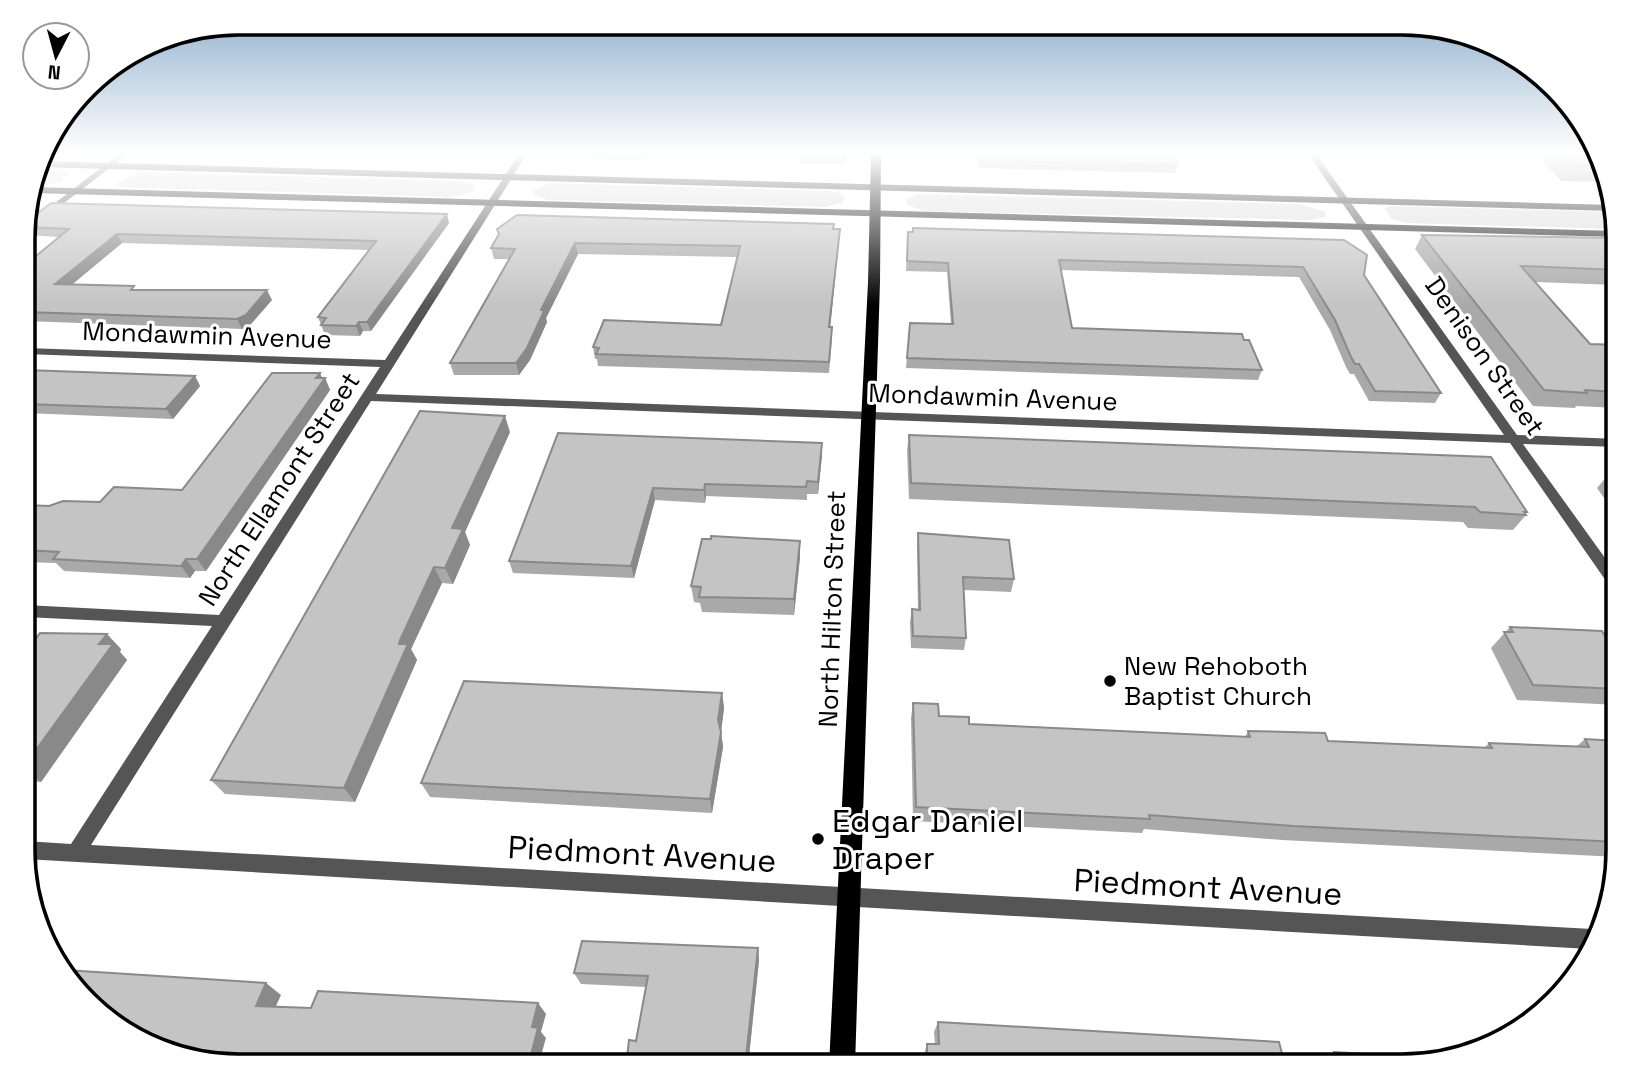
<svg xmlns="http://www.w3.org/2000/svg" width="1641" height="1089" viewBox="0 0 1641 1089" font-family="'Space Grotesk',sans-serif">
  <rect width="100%" height="100%" fill="#fff"/>
  <path fill="#dcdcdc" d="M37 169 71 172 61 182 32 186Z
    M139 172 460 181 473 184 475 188 469 193 449 197 119 187 117 183Z
    M549 183 827 191 841 193 845 197 842 203 824 207 547 200 533 194 534 190Z
    M917 194 1300 204 1324 211 1326 217 1310 220 925 211 907 205 906 200Z
    M1390 206 1614 212 1618 229 1405 223 1392 219 1385 209Z"/>
  <g fill="none" stroke-linecap="round" stroke-linejoin="round">
    <path fill="#555" fill-rule="evenodd" d="M119 154H128L25 233V226Z
      M519 154H527L376 394 1504 435 1308 154H1316L1517 435 1618 439V447L1523 444 1618 576V593L1613 591 1510 443 371 401 91 845 1592 929 1595 931 1589 949 25 859V841L71 844 212 626 25 617V605L219 615 380 367 25 354V348L385 360Z"/>
    <path fill="#222" fill-rule="evenodd" d="M40 161 1612 205 1613 211 39 167Z
      M32 187 1618 231V237L31 193Z"/>
    <path fill="#000" fill-rule="evenodd" d="M871 154H881L880 282 855 1066H829L868 282Z"/>
  </g>
  <path fill="#a9a9a9" d="M430 154H483L479 158 431 157Z
    M557 154H647L644 160 558 158Z
    M800 154H846V164H800Z
    M977 154H1172L1178 165 1175 173 979 168Z
    M1534 154H1596L1605 182 1562 181Z
    M35 204 40 211 449 223 371 331H363L360 336 325 335 318 317 369 250 122 243 72 284 272 300 251 324 242 329 25 321V265L59 237 25 235V211Z
    M834 224V229H840L839 240 830 327H832V338L829 373 598 366 597 359H595L593 347 721 325 737 257 578 254 546 318 547 322 530 360 519 375H454L450 363 509 259H494L491 248Z
    M908 232 1344 240 1364 275 1441 393 1435 403 1369 401 1354 374H1350L1346 367 1330 330 1299 277 1061 270 1072 328 1244 340 1262 370 1258 380 906 368 910 323 951 324 947 272 906 271Z
    M1422 235 1618 238V285L1535 282 1590 344 1618 345V408L1576 406 1575 408 1533 406 1415 249Z
    M25 370 195 376 200 386 173 419 25 413Z
    M322 378H325L330 390 206 571H195L190 578 64 571 56 563 25 562V505L49 506 100 502 182 490Z
    M510 432 465 532 470 545 453 584 442 583 411 649 417 660 355 802 225 794 211 780Z
    M558 433 822 455 818 494H807V500L706 496 705 503 655 500 634 578 513 573 509 561Z
    M909 435 1527 512 1525 513 1526 515 1513 530 1468 528 1463 522 909 499 907 451Z
    M1614 468H1618V518L1597 488Z
    M918 533 1014 579 1011 592 964 590 966 638 964 650 911 648 910 622 912 609 918 610 917 546Z
    M800 541V557L794 615 702 612 700 603 694 602 691 586Z
    M1510 627 1618 651V705L1517 700 1491 648Z
    M121 649 120 652 127 660 41 782 27 781 25 785V653Z
    M722 693 724 708 721 732 723 747 712 813 430 797 421 783Z
    M913 703 939 716 969 724 1245 737 1248 731 1328 741 1484 748 1489 743 1577 746 1585 739 1618 741V857L1282 840 1144 829 1142 833 913 821 911 718Z
    M758 948 759 960 748 1066H626L636 1041 646 987 581 984 574 973Z
    M938 1022 1285 1065 1296 1066H924V1054L927 1044H935L934 1032Z
    M1334 1052 1408 1066H1321L1320 1062Z"/>
  <path fill="#898989" d="M35 204 40 211 25 223V212Z
    M447 214 449 223 371 331 367 322Z
    M840 229 839 240 829 338V327Z
    M117 234 122 243 62 293 55 284Z
    M575 243 578 254 546 318 547 322 530 360 519 375 516 363Z
    M267 290 272 300 251 324 242 329 237 319Z
    M359 322 363 331 360 336 356 326Z
    M320 373 323 380 325 378 330 390 206 571 197 559Z
    M195 376 200 386 173 419 166 409Z
    M505 416 510 432 465 532 470 545 453 584 445 568 452 528Z
    M822 443V455L818 494V482Z
    M705 484 706 496 705 503 704 490Z
    M653 488 655 500 634 578 631 566Z
    M800 541V557L794 615V599Z
    M186 559 195 571 190 578 181 566Z
    M434 567 442 583 411 649 417 660 355 802 344 788 399 644 400 640Z
    M107 634 121 649 120 652 127 660 41 782 25 768V765L99 644Z
    M722 693 724 708 721 732 723 747 712 813 710 799Z
    M758 948 759 960 748 1066H745Z
    M266 983 281 995 271 1017 256 1006Z
    M538 1003 546 1014 541 1032 546 1038 538 1066H528L532 1027Z"/>
  <path fill="#c4c4c4" stroke="#898989" stroke-width="2" d="M800 154H846V157H799Z
    M979 154H1172L1178 165 980 160Z
    M1561 154H1596L1600 165 1572 164Z
    M51 203 447 214 367 322H359L356 326 321 325 326 318 318 317 376 241 117 234 55 284 134 286 131 290H267L246 315 237 319 25 312V265L69 229 25 227V223Z
    M27 204H35L25 212V211Z
    M517 215 834 224 833 229H840L829 327H832L829 362 596 354 599 348 593 347 604 320 721 325 740 246 575 243 541 310 544 311 527 348 516 363H450L515 249 491 248 499 234 497 229Z
    M913 228 1344 240 1367 255 1364 275 1441 393 1375 391 1359 364H1355L1351 357 1335 320 1303 267 1059 260 1072 328 1242 334 1244 340H1249L1262 370 907 358 910 323 953 324 948 263 907 261 908 232H913Z
    M1422 235 1618 238V270L1521 266 1590 344 1618 345V392L1585 390 1587 393 1544 390Z
    M25 370 195 376 166 409 25 404Z
    M272 373H320L316 378H325L197 559H186L181 566 53 559 59 552 25 550V505L49 506 63 501 100 502 114 487 182 490Z
    M420 411 505 416 452 528 463 529 445 568 434 567 400 640 399 644H408L344 788 211 780Z
    M558 433 822 443 818 482 807 481 806 487 705 484 704 490 653 488 631 566 509 561Z
    M909 435 1491 457 1527 512H1524L1526 515 1480 512 1475 507 911 483Z
    M918 533 1009 540 1014 579 963 577 966 638 913 636 912 609 920 610Z
    M711 536 800 541 794 599 699 597 701 587 691 586 702 539H711Z
    M1510 627 1602 631 1614 650 1618 651V689L1533 685 1504 632H1513Z
    M40 633 107 634 99 644H113L25 765V653Z
    M464 681 722 693 718 720 721 732 710 799 421 783Z
    M913 703 938 704 939 716 969 717V724L1250 737 1248 731 1325 733 1328 741 1492 748 1489 743 1589 747 1585 739 1618 741V842L1293 826 1149 815 1150 819 916 807Z
    M582 941 758 948 745 1066H626L629 1040 636 1041 648 976 574 973Z
    M65 970 266 983 256 1006 311 1008 318 991 538 1003 532 1027 538 1028 528 1066H238L170 1055 118 1030 64 972Z
    M938 1022 1279 1042 1285 1065 1296 1066H927V1044H939Z
    M1334 1052 1405 1056 1408 1066H1338Z"/>
  <linearGradient id="sky" x2="0" y2="1"><stop stop-color="#8cadcc"/><stop offset="0.5" stop-color="#fff"/><stop offset="1" stop-color="#fff" stop-opacity="0"/></linearGradient>
  <rect width="1641" height="306" fill="url(#sky)"/>
  <g fill="#000" stroke="#fff" stroke-width="2.5">
    <circle cx="1110" cy="681" r="7"/>
    <circle cx="818" cy="839" r="7"/>
  </g>
  <g text-anchor="middle" stroke-width="6" stroke-linejoin="round" paint-order="stroke">
    <g font-size="26" fill="#000" stroke="#fff">
      <text transform="translate(207 335) rotate(2)" y="9">Mondawmin Avenue</text>
      <text transform="translate(1485 356) rotate(55)" y="9">Denison Street</text>
      <text transform="translate(993 397) rotate(2)" y="9">Mondawmin Avenue</text>
      <text transform="translate(279 489) rotate(-57)" y="9">North Ellamont Street</text>
      <text transform="translate(832 609) rotate(-88)" y="9">North Hilton Street</text>
    </g>
    <g font-size="26" fill="#000" stroke="#fff" text-anchor="start">
      <text x="1124" y="675">New Rehoboth<tspan x="1124" dy="30">Baptist Church</tspan></text>
    </g>
    <g font-size="32" fill="#000" stroke="#fff" text-anchor="start">
      <text x="832" y="832">Edgar Daniel<tspan x="832" dy="37">Draper</tspan></text>
    </g>
    <g font-size="32" fill="#000" stroke="#fff">
      <text transform="translate(642 854) rotate(3)" y="11">Piedmont Avenue</text>
      <text transform="translate(1208 887) rotate(3)" y="11">Piedmont Avenue</text>
    </g>
  </g>
  <path d="M0 0H1641V1089H0ZM239 35H1402A204 204 0 0 1 1606 239V850A204 204 0 0 1 1402 1054H239A204 204 0 0 1 35 850V239A204 204 0 0 1 239 35Z" fill="#fff" fill-rule="evenodd"/>
  <path fill="none" stroke="#000" stroke-width="3.5" d="M239 35H1402A204 204 0 0 1 1606 239V850A204 204 0 0 1 1402 1054H239A204 204 0 0 1 35 850V239A204 204 0 0 1 239 35Z"/>
  <g transform="translate(56 56) rotate(186)"><circle r="33" fill="#ffffff" stroke="#999999" stroke-width="2"/>
  <path d="M0-5L12 26L0 18L-12 26Z" fill="#000000"/>
  <text y="-10" font-size="19" font-weight="bold" text-anchor="middle" fill="#000000">N</text>
  </g>
</svg>
